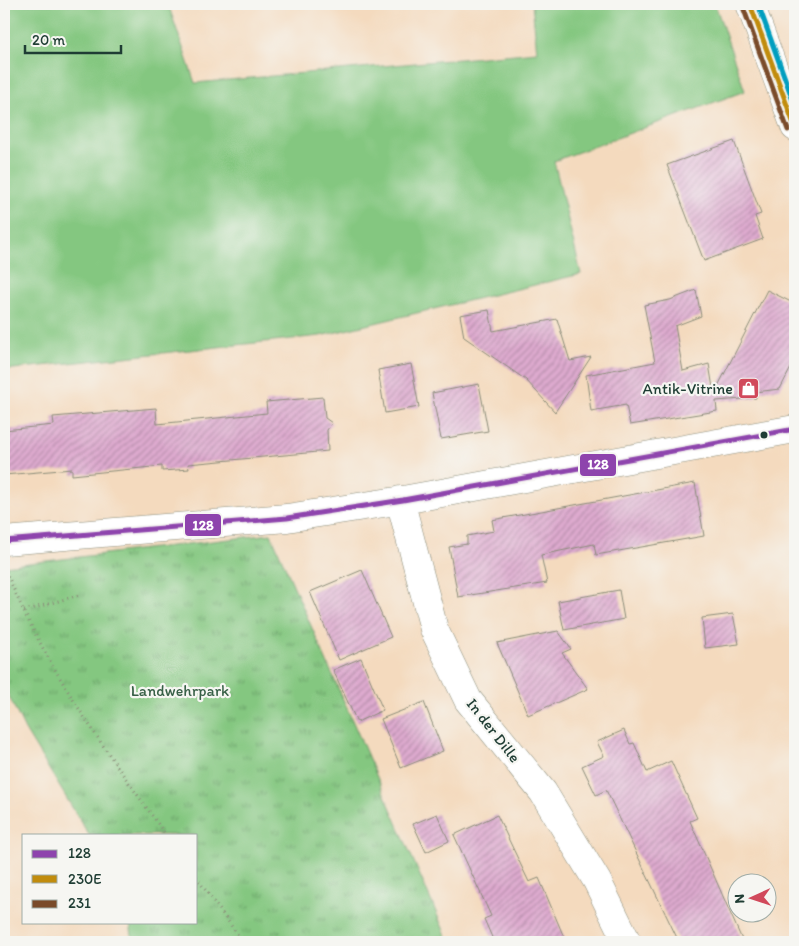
<svg xmlns="http://www.w3.org/2000/svg" width="799" height="946" viewBox="0 0 799 946" font-family="Itim,sans-serif">
  <defs>
    <pattern id="park-tufts" width="24" height="20" patternUnits="userSpaceOnUse" patternTransform="scale(1.25)"><rect width="24" height="20" fill="#84c780"/><path d="M3 7l-1-3M5 7V3M7 7l1-3M15 17l-1-3M17 17v-4M19 17l1-3" fill="none" stroke="#6ba36a"/></pattern>
    <pattern id="building-hatch" width="6" height="6" patternUnits="userSpaceOnUse" patternTransform="scale(1.25)"><rect width="6" height="6" fill="#deaacf"/><path d="M-1 1l2-2M0 6l6-6M5 7l2-2" fill="none" stroke="#b38ca9"/></pattern>
  </defs>
  <rect width="100%" height="100%" fill="#f6f6f2"/>
  <filter id="ink" filterUnits="userSpaceOnUse"><feTurbulence type="fractalNoise" baseFrequency=".02" numOctaves="2"/><feDisplacementMap in="SourceGraphic" scale="10" xChannelSelector="R" yChannelSelector="G"/><feConvolveMatrix kernelMatrix="1 2 1 2 8 2 1 2 1" color-interpolation-filters="sRGB"/></filter>
  <filter id="wash" filterUnits="userSpaceOnUse"><feTurbulence type="fractalNoise" baseFrequency=".0096" numOctaves="4" result="noise"/><feDisplacementMap in="SourceGraphic" scale="20" xChannelSelector="R" yChannelSelector="G"/><feGaussianBlur stdDeviation="1.12" result="paint"/><feColorMatrix in="noise" values="0 0 0 0 0 0 0 0 0 0 0 0 0 0 0 0 0 1.4 0 .05"/><feComposite in="paint" operator="in"/></filter>
  <g filter="url(#wash)">
    <rect width="100%" height="100%" fill="#f4dabe"/>
    <path fill="#84c780" stroke="#52825a" d="M4 4H168L195 83 537 52 532 4H715L745 91 554 161 581 274 320 336 4 370Z"/>
    <path fill="url(#park-tufts)" stroke="#52825a" d="M271 534 449 942H133L130 922H196V835H89L25 730 4 686V566Z"/>
    <g id="blocks">
      <path fill="url(#building-hatch)" d="M734 141 761 214 755 216 763 239 704 261 667 165Z
        M696 290 701 316 675 326 683 371 709 364 714 394 767 290 795 304V360L780 389 755 392 756 398 716 401 717 411 630 425 626 405 591 411 586 375 655 362 644 305 670 300Z
        M489 310 493 331 557 319 570 361 591 357 555 412 526 380 464 337 460 315Z
        M411 364 419 407 385 413 378 370Z
        M479 384 488 431 441 439 432 393Z
        M323 397 325 418 332 423 327 430 328 451 188 464 189 469 162 471V466L72 475V469L4 475V430L54 425 53 417 156 408 157 424 267 413 266 402Z
        M695 483 704 536 596 555 594 544 541 555 547 583 458 597 449 547 467 544V536L494 531 492 520Z
        M362 570 391 637 339 660 310 592Z
        M619 590 624 619 564 630 558 601Z
        M733 614 739 644 705 648 702 618Z
        M558 631 571 649 562 653 588 689 528 715 497 643Z
        M361 658 383 710 357 722 333 670Z
        M424 702 443 751 401 768 381 719Z
        M624 730 630 744 634 743 647 772 671 761 697 818 690 821 743 942H679L606 790 596 795 582 766 604 756 597 742Z
        M437 814 449 841 426 852 413 824Z
        M497 815 529 882 539 878 566 942H494L484 919 491 916 454 835Z"/>
    </g>
  </g>
  <g filter="url(#ink)">
    <use href="#blocks" fill-opacity="0" stroke="#8a8c79" stroke-width="1"/>
    <g fill="none" stroke-linecap="round" stroke-linejoin="round">
      <defs>
        <path id="street" d="M750 4 795 127
          M400 500 434 629 468 700 543 792 597 881 627 942
          M4 541 287 518 403 500 795 429"/>
      </defs>
      <use href="#street" stroke="#8a8c79" stroke-width="29"/>
      <path stroke="#8a8c79" stroke-width="3" stroke-dasharray="1 4" stroke-linecap="butt" d="M6 571C45 667 106 751 166 835
        M24 611 79 595
        M196 877 243 942"/>
      <use href="#street" stroke="#fff" stroke-width="28"/>
      <defs>
        <path id="bus-1" d="M4 541 287 518 403 500 795 429"/>
        <path id="bus-2" d="M750 4 795 127"/>
        <path id="bus-3" d="M743 7 788 130"/>
        <path id="bus-4" d="M758 4 795 106"/>
      </defs>
      <use href="#bus-1" stroke="#f6f6f2" stroke-width="9"/>
      <use href="#bus-2" stroke="#f6f6f2" stroke-width="9"/>
      <use href="#bus-3" stroke="#f6f6f2" stroke-width="9"/>
      <use href="#bus-4" stroke="#f6f6f2" stroke-width="9"/>
      <use href="#bus-1" stroke="#8e44ad" stroke-width="5"/>
      <use href="#bus-2" stroke="#c18c0d" stroke-width="5"/>
      <use href="#bus-3" stroke="#7a4b2a" stroke-width="5"/>
      <use href="#bus-4" stroke="#039ebf" stroke-width="5"/>
    </g>
  </g>
  <defs>
    <symbol id="shop-square" viewBox="-11 -11 22 22"><rect x="-9" y="-9" width="18" height="18" rx="4" fill="#d1495b" stroke="#f6f6f2"/><path d="M-5-2.5h2.3a2.7 3.5 0 0 1 5.4 0H5L5.5 6h-11ZM-1.5-2.5h3a1.5 2.3 0 0 0-3 0Z" fill="#fff"/></symbol>
  </defs>
  <g fill-rule="evenodd">
    <use href="#shop-square" x="736" y="376" width="25" height="25"/>
  </g>
  <circle fill="#1f3d34" stroke="#f6f6f2" stroke-width="2" cx="764" cy="435" r="4.5"/>
  <g text-anchor="middle" stroke-width="4.5" stroke-linejoin="round" paint-order="stroke">
    <g font-size="16" fill="#1f3d34" stroke="#f6f6f2" text-anchor="end">
      <text x="733" y="394">Antik-Vitrine</text>
    </g>
    <g font-size="16" fill="#386047" stroke="#f6f6f2">
      <text x="180" y="696">Landwehrpark</text>
    </g>
    <g font-size="16" fill="#1f3d34" stroke="#f6f6f2">
      <text transform="translate(494 730) rotate(52)" y="6">In der Dille</text>
    </g>
  </g>
  <g stroke="#f6f6f2" stroke-width="2">
    <rect x="579" y="453" width="38" height="24" rx="5" fill="#8e44ad"/>
    <rect x="184" y="513" width="38" height="24" rx="5" fill="#8e44ad"/>
  </g>
  <g font-size="14" text-anchor="middle" font-weight="bold" fill="#fff">
    <text x="598" y="469">128</text>
    <text x="203" y="530">128</text>
  </g>
  <rect width="799" height="946" fill="none" stroke="#f6f6f2" stroke-width="20"/>
  <rect x="22" y="834" width="175" height="90" fill="#f6f6f2" stroke="#a0aca6"/>
  <rect x="32" y="850" width="25" height="8" fill="#8e44ad" stroke="#a0aca6"/>
  <text x="68" y="858" font-size="15" fill="#1f3d34">128</text>
  <rect x="32" y="875" width="25" height="8" fill="#c18c0d" stroke="#a0aca6"/>
  <text x="68" y="884" font-size="15" fill="#1f3d34">230E</text>
  <rect x="32" y="900" width="25" height="8" fill="#7a4b2a" stroke="#a0aca6"/>
  <text x="68" y="908" font-size="15" fill="#1f3d34">231</text>
  <g transform="translate(752 898) rotate(267)"><circle r="24" fill="#f6f6f2" stroke="#a0aca6"/>
  <path d="M0-4L9 19L0 12L-9 19Z" fill="#d1495b"/>
  <text y="-8" font-size="14" font-weight="bold" text-anchor="middle" fill="#1f3d34">N</text>
  </g>
  <path d="M25 45v8h96v-8" fill="none" stroke="#1f3d34" stroke-width="2.5"/>
  <text x="32" y="45" font-size="15" fill="#1f3d34" stroke="#f6f6f2" stroke-width="4" paint-order="stroke">20 m</text>
</svg>
